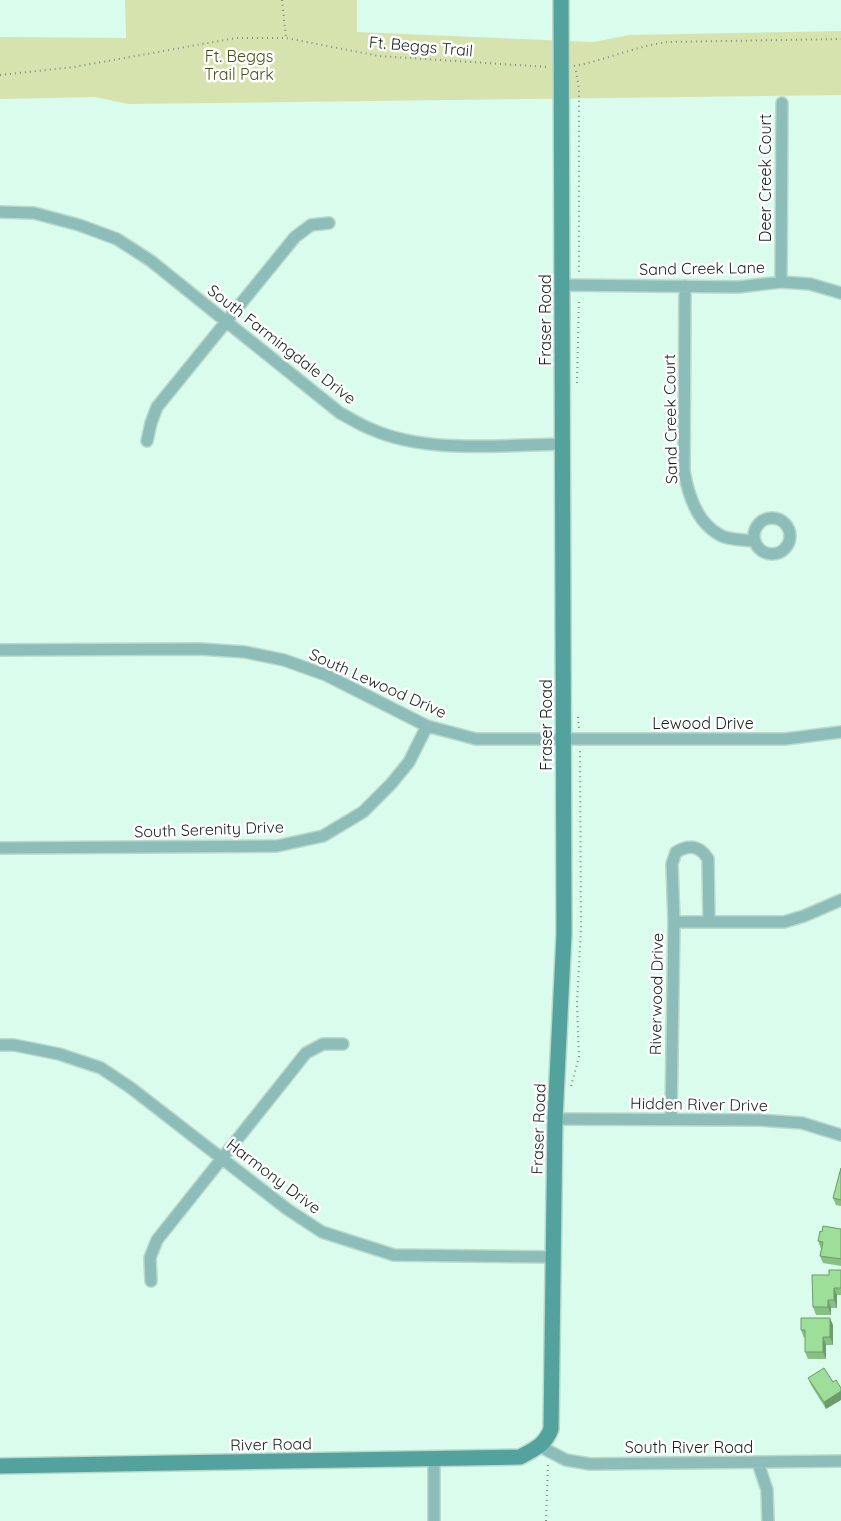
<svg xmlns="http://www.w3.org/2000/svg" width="841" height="1521" viewBox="0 0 841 1521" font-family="Quicksand,sans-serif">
  <rect width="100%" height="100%" fill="#d9fcec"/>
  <path fill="#d6e3ae" d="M125 0H357V32L593 42 630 35 841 31V95L128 104 95 97 0 99V37L126 38Z"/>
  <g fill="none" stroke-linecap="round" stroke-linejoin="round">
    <defs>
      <path id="street" d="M0 212 34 213 79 225 117 239 151 261 340 413C350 418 360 425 371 429 426 454 502 445 562 444
        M781 282 782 103
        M563 285 738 287 781 282 810 284 841 293
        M685 286 684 471C688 494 697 523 720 535 728 540 745 540 755 541
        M147 441 151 423 157 407 295 237 311 225 329 223
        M754 536a18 18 0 1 1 36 0a18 18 0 1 1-36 0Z
        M0 650 200 649 245 652 284 660 326 675 427 726 476 739H785L841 732
        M0 848 277 846 323 836 363 812 391 784 409 762 427 726
        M674 922 672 864 676 852C690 844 700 846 708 859L709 922
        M0 1045H14L59 1054 101 1068 131 1088 287 1209 322 1232 394 1255 553 1257
        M671 1118 674 922H784L804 916 841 900
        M555 1119 760 1120 802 1123 841 1135
        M151 1281 150 1258 157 1240 306 1053 323 1044H343
        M541 1447 566 1460 590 1464 841 1461
        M434 1458V1521
        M758 1463 767 1490 768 1521"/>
      <path id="secondary" d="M0 1466 520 1457C535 1449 545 1445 551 1429L555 1119 564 934 561 0"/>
    </defs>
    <use href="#street" stroke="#bad9cb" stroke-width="14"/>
    <use href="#secondary" stroke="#bad9cb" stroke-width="18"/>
    <path stroke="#789085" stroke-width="2" stroke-dasharray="1 4" stroke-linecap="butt" d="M282 0 286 38
      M574 66C606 60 636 46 668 42L841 39
      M576 71 579 89V273
      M0 75 74 67 236 38H286L379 56 547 67
      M577 383 579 298
      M578 717 579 728
      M571 1086 579 1057 577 1003 581 929 580 750
      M546 1521 548 1463"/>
    <use href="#street" stroke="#8cbdb9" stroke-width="11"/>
    <use href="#secondary" stroke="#54a29d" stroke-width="15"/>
  </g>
  <path fill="#87bf84" d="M841 1168V1206L836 1205 833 1198Z
    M841 1229V1266L823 1263 820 1256 821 1249 818 1241 822 1232Z
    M841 1270V1295H837V1308H831V1315H816L813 1307 829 1275Z
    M833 1325V1345H826V1359H808L805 1352V1337L804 1338 801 1330Z
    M808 1378 833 1382 826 1409 811 1385Z"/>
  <path fill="#6e9b6b" d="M834 1288 837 1295V1308L834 1300Z
    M828 1300 831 1308V1315L828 1307Z
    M830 1318 833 1325V1345L830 1337Z
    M823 1337 826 1345V1359L823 1352Z
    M841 1391V1400L826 1409 824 1402Z"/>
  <path fill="#9dde99" stroke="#6e9b6b" d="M841 1168V1200L833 1198Z
    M823 1226 841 1229V1259L820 1256 823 1242 818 1241 820 1231 822 1232Z
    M829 1270H841V1288H834V1300H828V1307H813L812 1275H829Z
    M801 1318H830V1337H823V1352H805V1330H801Z
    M824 1368 833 1382 836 1380 841 1388V1391L824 1402 808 1378Z"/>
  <g text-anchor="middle" stroke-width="5" stroke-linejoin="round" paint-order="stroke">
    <g font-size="16" fill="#15221c" stroke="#fff">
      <text transform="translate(421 46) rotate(5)" y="6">Ft. Beggs Trail</text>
      <text transform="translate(765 178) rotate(-90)" y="6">Deer Creek Court</text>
      <text transform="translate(702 268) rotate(-1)" y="6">Sand Creek Lane</text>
      <text transform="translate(545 320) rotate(-90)" y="6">Fraser Road</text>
      <text transform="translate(282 344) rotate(38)" y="6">South Farmingdale Drive</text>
      <text transform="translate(670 419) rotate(-91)" y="6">Sand Creek Court</text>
      <text transform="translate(378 683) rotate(24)" y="6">South Lewood Drive</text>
      <text x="703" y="729">Lewood Drive</text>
      <text transform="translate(546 725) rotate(-90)" y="6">Fraser Road</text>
      <text transform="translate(209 829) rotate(-2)" y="6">South Serenity Drive</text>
      <text transform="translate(656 994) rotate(-89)" y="6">Riverwood Drive</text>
      <text transform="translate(699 1104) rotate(1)" y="6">Hidden River Drive</text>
      <text transform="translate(538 1129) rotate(-88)" y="6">Fraser Road</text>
      <text transform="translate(274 1176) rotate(37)" y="6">Harmony Drive</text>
      <text transform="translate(271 1444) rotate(-1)" y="6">River Road</text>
      <text x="689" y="1453">South River Road</text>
    </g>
    <g font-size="16" fill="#485313" stroke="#fff">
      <text x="239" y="62">Ft. Beggs<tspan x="239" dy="18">Trail Park</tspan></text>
    </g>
  </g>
</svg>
